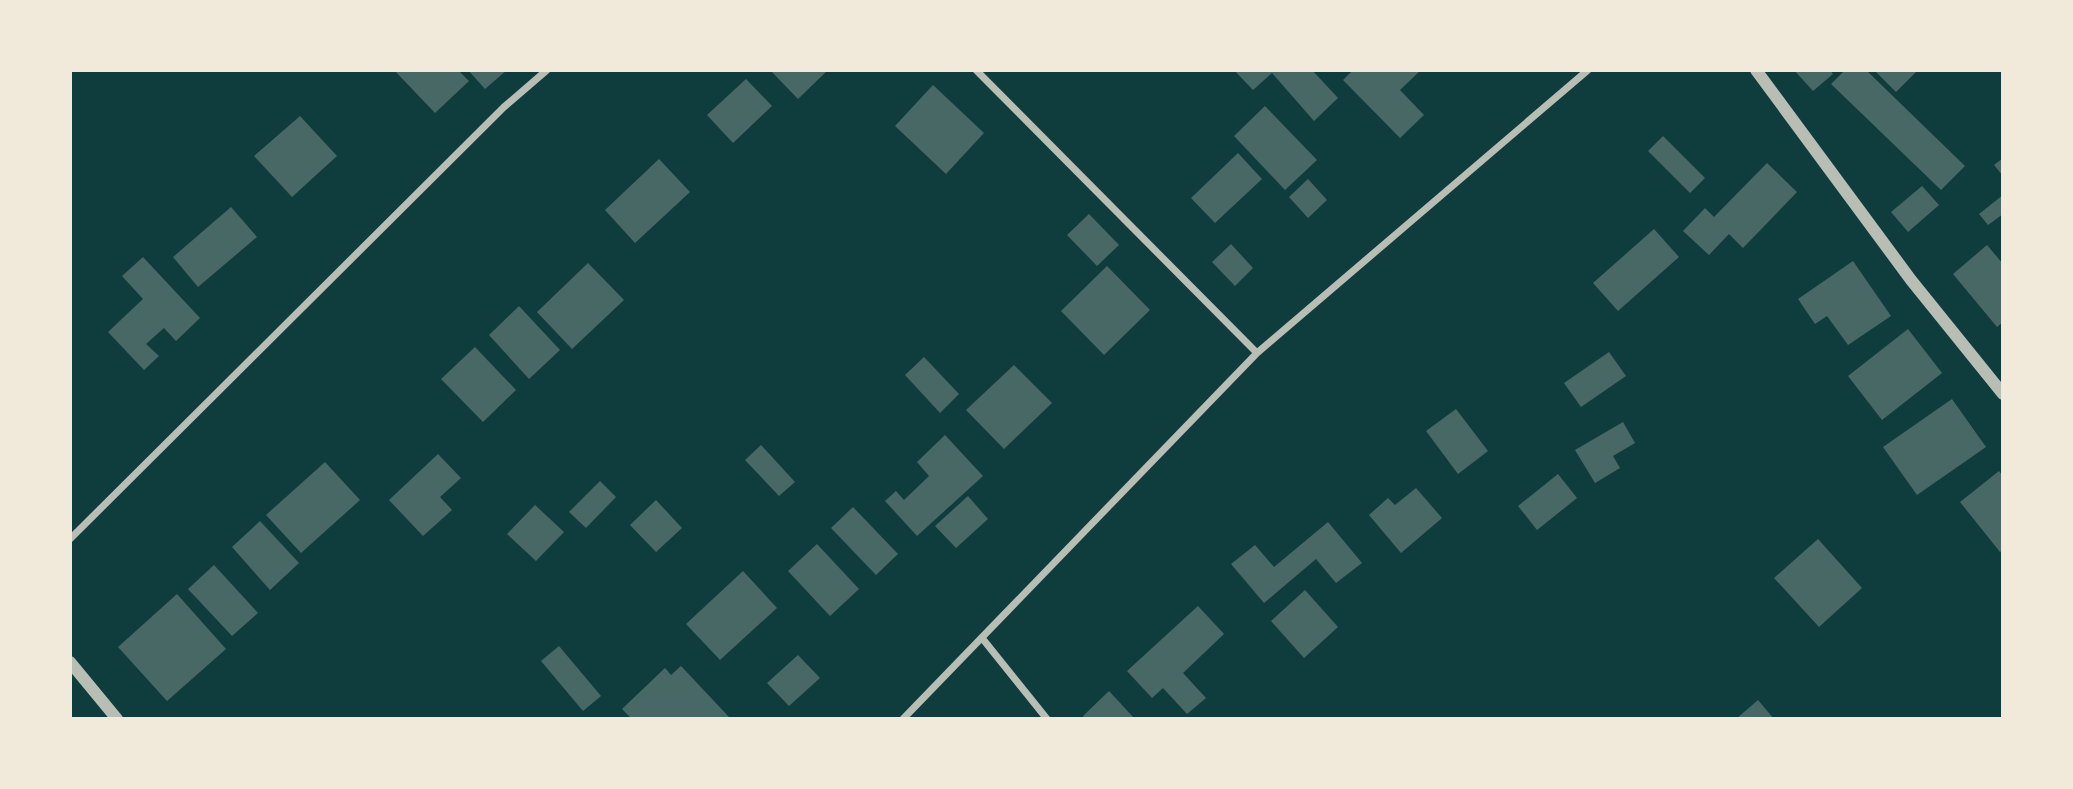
<svg xmlns="http://www.w3.org/2000/svg" width="2073" height="789" viewBox="0 0 2073 789" font-family="Commissioner,sans-serif">
  <rect width="100%" height="100%" fill="#0f3d3e"/>
  <path fill="#486865" d="M394 70H458L469 81 435 113Z
    M468 70H507L485 89Z
    M770 70H828L798 99Z
    M1234 70H1312L1338 98 1314 121 1272 73 1253 90Z
    M1353 70H1421L1400 90 1424 115 1400 138 1343 80Z
    M1794 70H1830L1833 74 1813 91Z
    M1845 70H1866L1965 166 1941 190 1831 84Z
    M1874 70H1918L1896 92Z
    M746 79 772 106 733 143 707 115Z
    M933 85 984 133 946 174 895 126Z
    M1265 106 1317 160 1285 190 1234 136Z
    M300 116 337 156 292 197 254 156Z
    M1663 136 1705 178 1690 193 1648 151Z
    M1238 153 1262 179 1215 223 1191 198Z
    M2003 158V176L1994 165Z
    M659 159 690 192 635 243 605 210Z
    M1767 163 1797 192 1743 248 1729 234 1709 255 1683 231 1705 208 1714 217Z
    M1308 179 1327 200 1308 218 1289 197Z
    M1922 186 1939 205 1908 232 1891 212Z
    M2003 195V214L1988 225 1979 214Z
    M231 207 257 237 198 287 173 257Z
    M1089 214 1119 245 1097 266 1067 235Z
    M1654 229 1679 257 1618 311 1593 283Z
    M1231 244 1253 268 1235 286 1212 262Z
    M1987 245 2003 264V322L1997 327 1953 274Z
    M143 257 200 318 176 341 164 328 146 344 159 356 144 370 108 332 143 299 122 276Z
    M1853 261 1891 316 1848 345 1827 316 1815 324 1798 299Z
    M588 263 624 300 572 349 537 312Z
    M1107 266 1150 310 1104 355 1061 311Z
    M519 306 560 350 529 379 489 335Z
    M1908 329 1942 373 1882 420 1848 376Z
    M475 347 516 390 483 422 441 379Z
    M1609 352 1626 376 1581 407 1564 383Z
    M924 357 959 394 940 413 905 375Z
    M1014 365 1052 403 1004 449 966 410Z
    M1952 399 1986 447 1917 495 1883 447Z
    M1456 409 1488 451 1458 474 1426 431Z
    M1623 422 1635 443 1613 456 1620 468 1595 483 1575 450Z
    M945 435 983 476 917 536 885 501 896 491 904 500 929 476 917 462Z
    M761 445 795 482 779 496 745 460Z
    M438 454 461 478 440 497 452 510 423 536 389 500Z
    M325 462 360 500 301 553 266 515Z
    M1999 471 2003 477V550L2000 552 1960 502Z
    M1558 474 1577 498 1537 530 1518 506Z
    M600 481 616 497 586 528 569 512Z
    M1416 488 1442 518 1401 553 1369 515 1388 498 1395 505Z
    M968 496 988 519 956 548 935 526Z
    M656 500 682 528 656 552 630 525Z
    M535 505 564 532 536 561 507 534Z
    M853 507 898 554 876 575 831 528Z
    M260 521 299 563 270 590 232 547Z
    M1328 522 1362 563 1336 583 1316 559 1264 603 1231 564 1255 545 1274 567Z
    M1818 539 1862 588 1819 627 1774 578Z
    M817 544 859 589 830 616 788 571Z
    M214 565 258 613 232 636 188 589Z
    M743 571 777 608 720 660 686 624Z
    M1305 590 1338 627 1304 658 1271 621Z
    M177 594 226 649 167 701 118 647Z
    M1198 606 1224 634 1183 673 1206 698 1187 714 1163 688 1152 698 1127 671Z
    M559 646 601 696 583 711 541 661Z
    M798 655 820 678 789 706 767 683Z
    M681 666 729 717 727 719H632L622 709 665 668 671 675Z
    M1109 691 1135 719H1086L1083 716Z
    M1758 700 1774 719H1736Z"/>
  <g fill="none" stroke-linecap="round" stroke-linejoin="round">
    <path stroke="#b8beb3" stroke-width="7" d="M976 70 1257 353
      M70 539 504 107 547 70
      M982 638 1047 719
      M903 719 1257 353 1588 70"/>
    <path stroke="#b8beb3" stroke-width="12" d="M1756 70 1911 280 2003 394
      M70 662 117 719"/>
  </g>
  <rect width="2073" height="789" fill="none" stroke="#f1e9da" stroke-width="144"/>
</svg>
